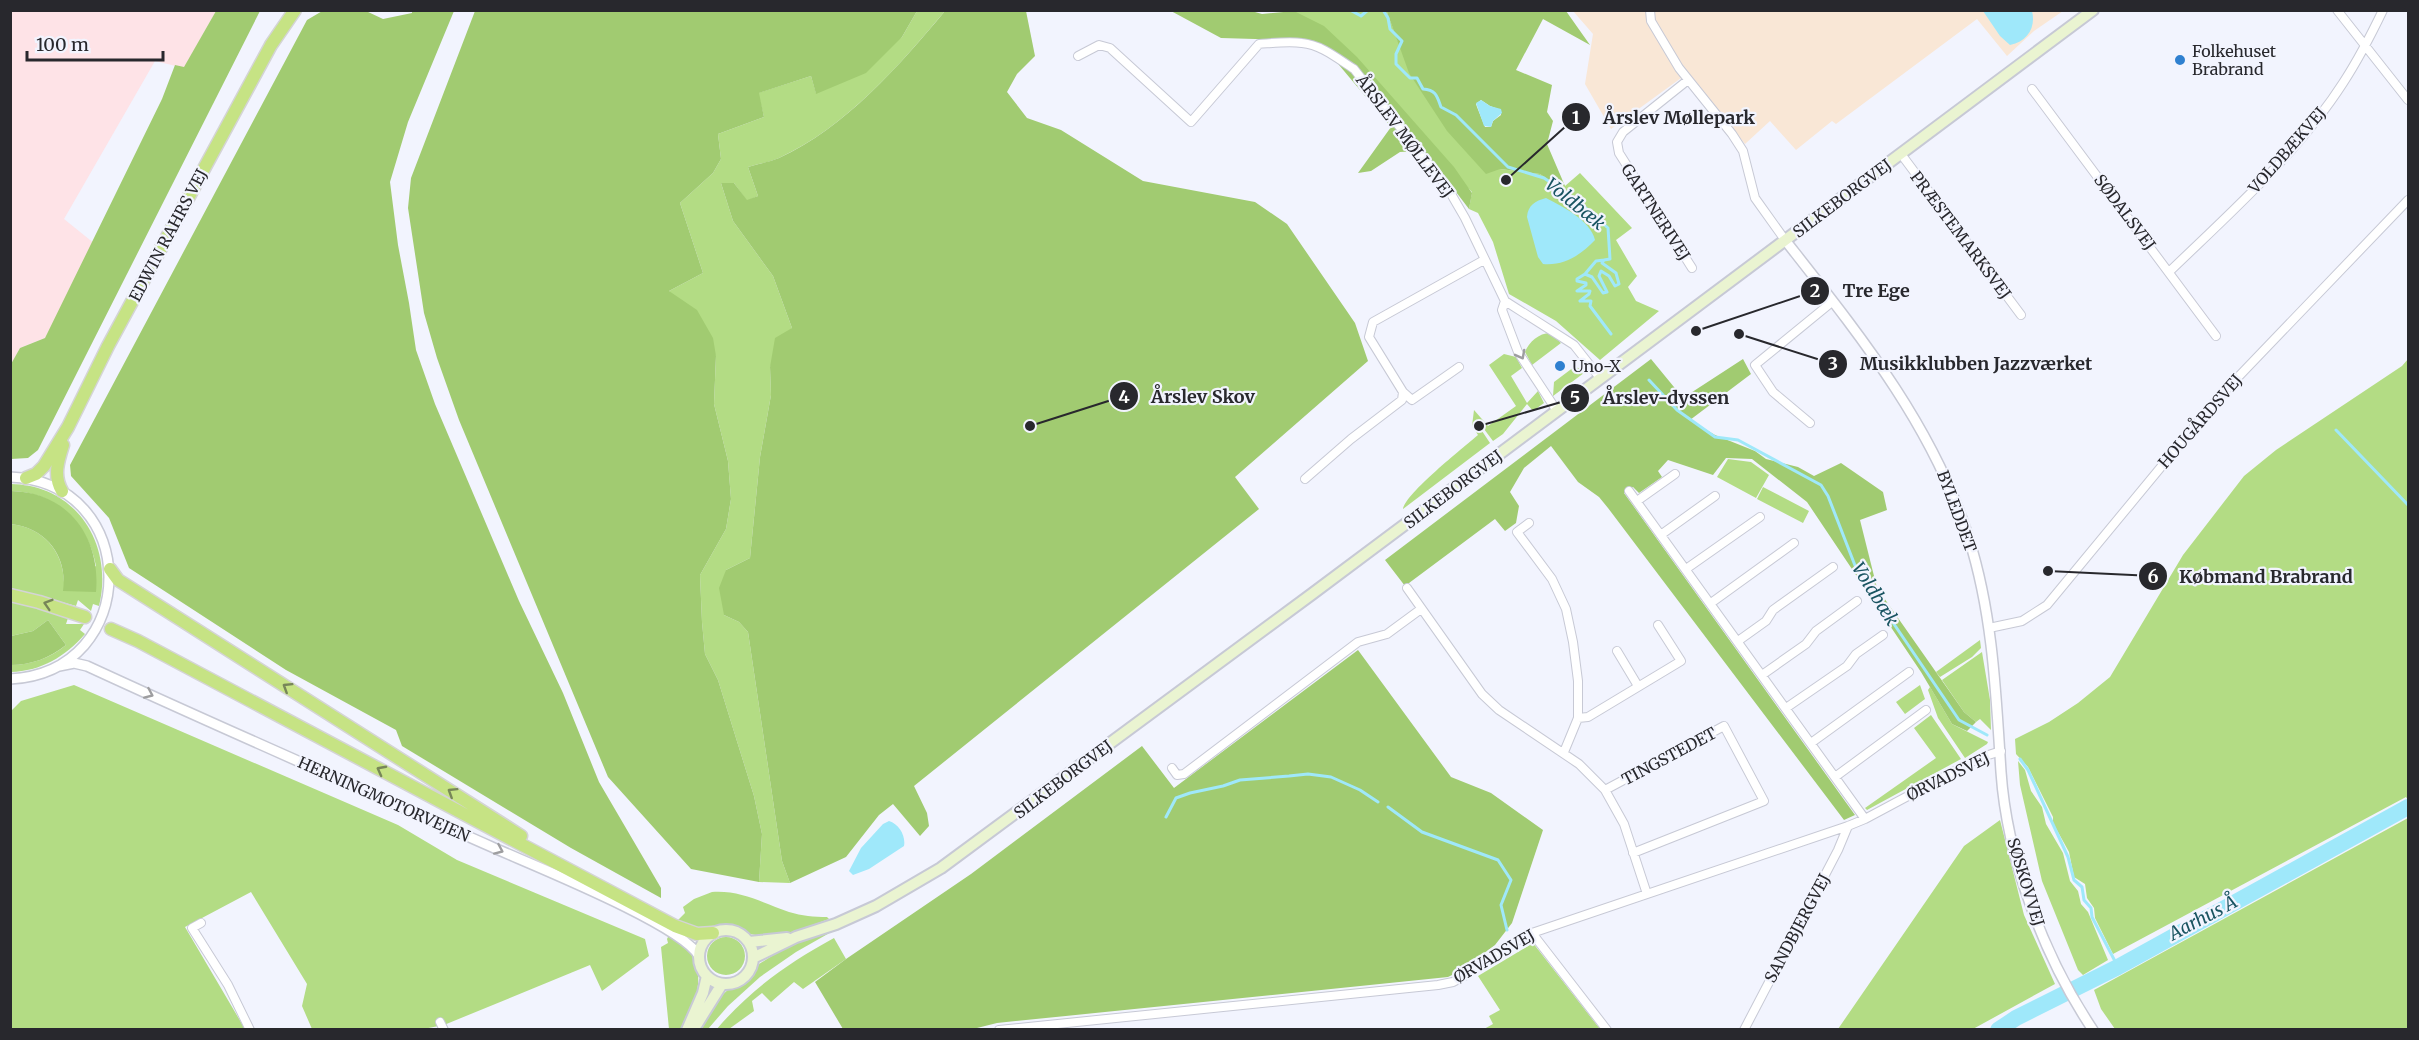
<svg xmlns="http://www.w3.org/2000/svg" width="2419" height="1040" viewBox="0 0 2419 1040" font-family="Merriweather,serif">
  <rect width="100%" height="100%" fill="#f2f4fe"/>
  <path fill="#f9e7d6" d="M1573 11H2063L2034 31 2007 56 1977 19 1836 124 1832 121 1796 150 1770 121 1745 144 1688 73 1611 129 1585 84 1593 34Z"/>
  <path fill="#fee3e7" d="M11 11H216L184 68 155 61 64 219 95 244 45 338 20 348 11 364Z"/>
  <path fill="#b3dc84" d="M1353 10 1387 12 1398 41 1500 169 1540 174 1559 187 1565 186 1580 173 1632 228 1616 240 1637 276 1628 287 1636 301 1659 311 1600 360 1556 321 1509 294 1493 242 1478 213 1469 209 1472 192 1294 11Z
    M917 11H945C899 66 846 127 779 158 770 162 758 164 748 167L758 196 747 201 734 183H721L733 221 773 276 792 328 770 367 771 395 760 457 750 558 726 570 724 615 739 622 748 632 782 861 790 883 759 882 762 834 754 796 718 680 705 654 702 622 700 575 726 529 731 499 728 461 714 404 716 356 669 291 703 273 680 203 713 173 721 159 718 134 764 117 758 93 811 76 816 93 902 37Z
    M1550 333 1561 343 1532 365 1525 352C1529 342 1539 333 1550 333Z
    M1504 354 1516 357 1522 368 1511 376 1527 403 1538 391 1544 403 1533 411 1527 404 1503 434 1493 441 1484 429 1482 431 1490 443 1403 509C1406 493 1463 448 1478 435L1472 426 1474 410 1488 426 1516 406 1489 365Z
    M2408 359V800L2406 797 2113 954 2095 918 2094 908 2087 898 2085 884 2074 877 2069 852 2053 823V817L2028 767 2016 754 2015 739 2049 722 2078 703 2110 677 2183 555 2244 476 2276 450 2402 366Z
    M1574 367 1588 370 1553 396 1554 382Z
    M1728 459 1751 462 1769 475 1756 498 1717 477Z
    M11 484C77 485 114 545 99 606L93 604 91 611 78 600 76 606 11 588V524C43 528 63 550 64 582L96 566C88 523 56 492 11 491Z
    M1763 487 1809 511 1803 523 1757 499Z
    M11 599 69 615 66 624H84L80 630 85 634C65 657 41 671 11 672V665C30 665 51 658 66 645L48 620 33 631 11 636Z
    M1980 640 1981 648 1972 657 1940 677 1936 672Z
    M1982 652 1990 700 1991 730 1980 719 1976 722 1964 712 1942 680Z
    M74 685 398 825 457 860 645 939 649 956 602 991 590 965 444 1025 418 1030 312 1029 302 1006 307 984 251 892 185 927 245 1029 11 1030V711L21 701Z
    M1920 685 1925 699 1905 714 1896 702Z
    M1930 687 1952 724 1988 742 1987 744 1965 758 1938 718 1928 690Z
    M1931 715 1961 759 1867 810 1865 808 1936 758 1914 728Z
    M2018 761 2025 770 2031 791 2042 807 2046 824 2063 853 2070 881 2078 891 2081 904 2088 912 2108 960 2083 975 2078 970 2042 881 2020 785Z
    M2408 818V1029H2115L2101 1009 2094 990Z
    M2000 820 2024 915 2055 984 1973 1029H1838L1964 846Z
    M712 892C741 890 763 903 789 912 802 916 814 917 827 917L829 919 797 931 769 937 749 934 735 925 724 924 706 930 676 922 685 913 683 907 694 899Z
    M833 931 796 952 760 977 728 1006 708 1029 698 1030 710 1006 730 988 747 980 756 966 784 948Z
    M669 935C711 958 700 993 684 1029H669L661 947 668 943 667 939Z
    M707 956a19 19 0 1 1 38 0a19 19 0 1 1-38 0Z
    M834 938 846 959 803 989 794 982 771 1002 762 993 752 1001 754 1011 729 1029 716 1030C750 990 788 963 834 938Z
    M1533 943 1600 1029H1484L1493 1024 1489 1016 1500 1010 1478 976Z"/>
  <path fill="#a1cb71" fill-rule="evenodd" d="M324 10 366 11 383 19 412 13V11H454L408 122 390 182 398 245 409 303 416 350 435 404 519 601 563 693 599 782 661 888V898L571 848 402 746 396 730 286 670 129 568 109 518 71 476 70 465 307 20Z
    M1248 10 1262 14 1294 11 1324 26 1357 57 1454 167 1472 193 1469 209 1437 167 1418 151 1400 152 1371 171 1358 173 1391 127 1334 59 1294 40 1221 38 1171 11Z
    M216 11H260L38 450 28 458 11 459V364L20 348 45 338 162 99 175 65 184 67Z
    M475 11H917L902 37 866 73 816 94 811 76 759 93 764 117 718 134 721 159 713 173 680 203 703 273 669 291 697 310 713 338 716 356 714 404 728 461 731 499 726 529 700 575 702 622 705 654 718 680 754 796 762 834 759 882 691 869 608 777 459 420 437 358 424 313 408 208 411 178Z
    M945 11H1026L1035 56 1017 74 1007 92 1027 118 1061 130 1143 181 1255 202 1287 224 1355 323 1368 361 1235 477 1259 509 914 786 927 813 929 826 920 836 893 804 879 815 846 857 790 883 782 861 748 632 739 622 724 615 719 588 726 570 750 558 760 457 771 395 770 367 775 338 792 328 773 276 733 221 721 183H734L747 200 758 196 748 167C758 164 769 162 779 158 845 128 900 65 945 11Z
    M1353 11H1566L1590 45 1543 19 1516 70 1552 85 1547 112 1553 121 1547 144 1565 186 1559 187 1540 174 1500 169 1486 174 1447 131 1409 73 1387 12ZM1481 100 1490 106 1501 110V115L1493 121 1491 127H1485L1477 107 1476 104Z
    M1651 359 1683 398 1743 359 1751 374 1690 420 1715 435 1755 451 1766 459 1798 467 1814 476 1841 463 1883 492 1887 510 1860 520 1877 588 1964 712 1976 722 1967 731 1952 724 1921 672 1807 502 1752 459 1726 458 1713 475 1668 460 1658 471 1662 477 1639 493 1633 487 1624 493 1855 815 1844 820 1608 508 1599 497 1578 482 1551 446 1524 468 1510 492 1519 506 1516 523 1505 531 1495 519 1405 586 1385 560Z
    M11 491C68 492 101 537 96 592L63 591C68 556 46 528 11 524Z
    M48 620 66 645C50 658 31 665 11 665V636L33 631Z
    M1358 650 1451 777 1491 793 1543 830 1512 923 1495 945 1460 971 1448 977 997 1023 969 1030 843 1029 815 982 846 959 971 874 1142 746 1174 788Z"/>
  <path fill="#9fe8fa" d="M1983 11H2032C2036 27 2028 41 2010 45L2000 36Z
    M1481 100 1490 106 1501 109 1502 113 1493 121 1491 127 1484 126 1476 103Z
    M1546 198C1563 207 1590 220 1595 240 1581 255 1564 266 1543 264L1538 257 1527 217C1528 205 1535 201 1546 198Z
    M889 821C899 824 906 836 904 846L869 869 853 875 849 871 861 848 883 824Z"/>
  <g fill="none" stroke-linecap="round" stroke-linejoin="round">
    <path stroke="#9fe8fa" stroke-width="3" d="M1350 10 1361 16 1368 10
      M1383 10 1388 18 1390 29 1402 41 1396 54V64L1410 78H1417L1423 89C1436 90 1437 96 1441 107L1456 115 1508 167 1544 178 1578 201 1608 228 1610 259 1604 260 1602 263 1616 273 1619 284 1615 286 1609 276 1601 271 1599 276 1607 292 1603 293 1592 277 1585 274 1577 279V281L1586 283V285L1577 291H1590L1589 294 1580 301H1591L1590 306 1611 334
      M1585 274 1596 261 1604 260
      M1649 380 1677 410 1715 437 1738 440 1821 485 1828 496 1856 568 1959 720 1987 735
      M2336 430 2408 505
      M2020 759 2028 770 2068 857 2074 880 2082 887 2084 900 2091 908 2092 917 2118 967
      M1388 807 1422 832 1498 860 1511 880 1501 905 1507 930
      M1166 817 1176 798 1190 793 1223 786 1240 780 1289 776 1308 774 1331 777 1360 790 1378 802"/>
    <path stroke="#9fe8fa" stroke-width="16" d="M1998 1030 2016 1018 2118 967 2408 807"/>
    <defs>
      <path id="minor" d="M1650 10 1651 21 1679 68 1732 134 1743 151 1755 198 1785 240
        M2337 10 2408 100
        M1078 56 1099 45 1110 48 1191 122 1259 44C1273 43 1289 41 1302 43 1322 45 1338 59 1354 69L1447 187 1465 218 1505 301 1574 345 1600 378
        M1688 80 1623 132 1617 142 1619 153 1692 268
        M2032 89 2216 336
        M1901 154 2021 315
        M2169 272C2229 214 2298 153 2343 83 2358 60 2371 35 2383 10
        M1505 301 1502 310 1518 352 1557 411
        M1403 392 1412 400 1459 367
        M1810 423 1773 392 1755 365 1832 302
        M1305 479 1351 439 1402 400 1403 392 1369 337 1373 322 1484 260
        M1629 491 1865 819
        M1637 501 1675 474
        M1529 523 1517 532 1552 579 1566 609 1573 642 1578 681V718L1564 752
        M1662 534 1715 496
        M1686 569 1760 517
        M1407 588 1482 694 1499 710 1579 764 1605 790 1624 824 1647 894
        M1711 603 1794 543
        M1989 628 2022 621 2047 605 2218 398 2408 200
        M1738 641 1766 621 1773 610 1833 567
        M1617 651 1638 686
        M1762 675 1806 644 1816 631 1857 601
        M1786 708 1847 666 1856 654 1883 635
        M1578 718 1588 717 1681 661 1658 625
        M1811 743 1909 672
        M1172 768 1177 775 1184 774 1358 642 1387 634 1421 609
        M1835 777 1926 710
        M1605 790 1724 726 1764 801 1633 853
        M201 923 192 928 228 985 250 1030
        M1532 933 1607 1030
        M440 1022 444 1030
        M999 1030 1438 985 1453 982 1468 974 1509 945 1532 933 1848 826 1865 819 1979 758 2001 751
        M1744 1030 1838 850 1848 826"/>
      <path id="tertiary" d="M1785 240C1858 333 1933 425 1969 539 1993 615 1996 694 2001 772 2007 859 2044 957 2093 1030
        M10 477C142 482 142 672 10 679
        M59 666 74 663 87 666C221 728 357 787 492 847 532 865 681 924 699 956"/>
      <path id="secondary" d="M699 957a27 27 0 1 1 54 0a27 27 0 1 1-54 0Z
        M749 942 787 938
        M753 958 796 937 836 924 876 906 941 868 1312 594 2093 10
        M697 1024 722 984
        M687 1030 703 993 707 976"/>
      <path id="trunk" d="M26 478 36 474 44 466 68 427 108 346 271 45 295 10
        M62 491C53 476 58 461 63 445
        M110 569 118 580 126 585 521 836
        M10 595 39 602 85 617
        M111 629 138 641 675 926 697 934 713 933"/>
    </defs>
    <use href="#minor" stroke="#c7c9d5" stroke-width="10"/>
    <use href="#tertiary" stroke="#c7c9d5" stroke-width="12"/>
    <use href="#secondary" stroke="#c7c9d5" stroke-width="14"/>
    <use href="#trunk" stroke="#d4d4d5" stroke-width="15"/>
    <use href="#minor" stroke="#fff" stroke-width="8"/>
    <use href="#tertiary" stroke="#fff" stroke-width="9"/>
    <use href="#secondary" stroke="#eaf4d1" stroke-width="10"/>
    <use href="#trunk" stroke="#c6e384" stroke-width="12"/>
  </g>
  <defs><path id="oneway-chevron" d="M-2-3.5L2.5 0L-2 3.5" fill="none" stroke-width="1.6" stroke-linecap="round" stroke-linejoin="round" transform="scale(1.5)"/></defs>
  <g stroke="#9e9ea0">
    <use href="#oneway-chevron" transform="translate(1521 355) rotate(62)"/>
    <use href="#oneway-chevron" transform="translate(149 694) rotate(24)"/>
    <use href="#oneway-chevron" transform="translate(499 850) rotate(24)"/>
  </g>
  <g stroke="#778658">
    <use href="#oneway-chevron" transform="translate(48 604) rotate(-163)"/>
    <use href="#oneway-chevron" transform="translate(287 687) rotate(-148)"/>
    <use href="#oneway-chevron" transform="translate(381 770) rotate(-152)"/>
    <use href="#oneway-chevron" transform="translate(452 792) rotate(-148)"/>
  </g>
  <g fill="#2f80d0" stroke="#f2f4fe" stroke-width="2">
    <circle cx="2180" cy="60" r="6"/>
    <circle cx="1560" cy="366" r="6"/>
  </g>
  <g text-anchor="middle" stroke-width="4.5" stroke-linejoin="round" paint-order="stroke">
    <g font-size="16" fill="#28282d" stroke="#f2f4fe" text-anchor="start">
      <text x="2192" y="57">Folkehuset<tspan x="2192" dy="18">Brabrand</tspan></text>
      <text x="1572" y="372">Uno-X</text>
    </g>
    <g font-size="16" fill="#28282d" stroke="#f2f4fe">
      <text transform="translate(1405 136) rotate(53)" y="6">ÅRSLEV MØLLEVEJ</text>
      <text transform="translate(2287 150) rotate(-49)" y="6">VOLDBÆKVEJ</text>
      <text transform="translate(1842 198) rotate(-37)" y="6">SILKEBORGVEJ</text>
      <text transform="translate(1656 212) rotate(57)" y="6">GARTNERIVEJ</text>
      <text transform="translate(2125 212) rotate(53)" y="6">SØDALSVEJ</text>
      <text transform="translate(168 235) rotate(-62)" y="6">EDWIN RAHRS VEJ</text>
      <text transform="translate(1961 235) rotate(53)" y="6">PRÆSTEMARKSVEJ</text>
      <text transform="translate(2200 421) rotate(-49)" y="6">HOUGÅRDSVEJ</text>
      <text transform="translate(1453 489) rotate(-37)" y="6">SILKEBORGVEJ</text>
      <text transform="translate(1957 511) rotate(70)" y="6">BYLEDDET</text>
      <text transform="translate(1669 756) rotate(-28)" y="6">TINGSTEDET</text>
      <text transform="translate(1948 776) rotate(-26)" y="6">ØRVADSVEJ</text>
      <text transform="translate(1063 779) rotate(-37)" y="6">SILKEBORGVEJ</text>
      <text transform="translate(384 799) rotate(24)" y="6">HERNINGMOTORVEJEN</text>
      <text transform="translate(2026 882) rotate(73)" y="6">SØSKOVVEJ</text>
      <text transform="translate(1797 928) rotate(-62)" y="6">SANDBJERGVEJ</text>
      <text transform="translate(1494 956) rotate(-30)" y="6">ØRVADSVEJ</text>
    </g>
    <g font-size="18" font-style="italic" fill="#195461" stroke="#f2f4fe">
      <text transform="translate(1575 204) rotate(39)" y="6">Voldbæk</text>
      <text transform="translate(1875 594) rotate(58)" y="6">Voldbæk</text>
      <text transform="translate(2203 918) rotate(-28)" y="6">Aarhus Å</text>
    </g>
  </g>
  <path fill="none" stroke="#28282d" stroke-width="2" d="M1506 180L1576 117M1696 331L1815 291M1739 334L1833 364M1030 426L1124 396M1479 426L1575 398M2048 571L2153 576"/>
  <g fill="#28282d" stroke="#f2f4fe" stroke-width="2">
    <circle cx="1506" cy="180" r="6"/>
    <circle cx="1696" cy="331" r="6"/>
    <circle cx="1739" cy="334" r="6"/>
    <circle cx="1030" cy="426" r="6"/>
    <circle cx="1479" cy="426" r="6"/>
    <circle cx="2048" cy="571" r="6"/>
    <circle cx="1576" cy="117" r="15"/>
    <circle cx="1815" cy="291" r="15"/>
    <circle cx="1833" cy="364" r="15"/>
    <circle cx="1124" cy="396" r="15"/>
    <circle cx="1575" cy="398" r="15"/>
    <circle cx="2153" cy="576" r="15"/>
  </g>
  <g font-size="18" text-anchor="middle" font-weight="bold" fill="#fff">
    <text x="1576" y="124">1</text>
    <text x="1815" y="297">2</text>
    <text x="1833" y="370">3</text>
    <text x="1124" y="403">4</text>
    <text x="1575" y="404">5</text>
    <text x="2153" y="583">6</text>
  </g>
  <g font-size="18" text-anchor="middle" font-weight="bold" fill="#28282d" stroke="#f2f4fe" stroke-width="4.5" stroke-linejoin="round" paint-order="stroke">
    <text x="1679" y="124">Årslev Møllepark</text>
    <text x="1876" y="297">Tre Ege</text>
    <text x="1976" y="370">Musikklubben Jazzværket</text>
    <text x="1203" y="403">Årslev Skov</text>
    <text x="1666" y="404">Årslev-dyssen</text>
    <text x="2266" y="583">Købmand Brabrand</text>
  </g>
  <rect width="2419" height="1040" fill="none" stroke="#28282d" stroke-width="24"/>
  <path d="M27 51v9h136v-9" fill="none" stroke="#28282d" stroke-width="3"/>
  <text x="36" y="51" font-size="18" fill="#28282d" stroke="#f2f4fe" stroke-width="4.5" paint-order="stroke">100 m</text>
</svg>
